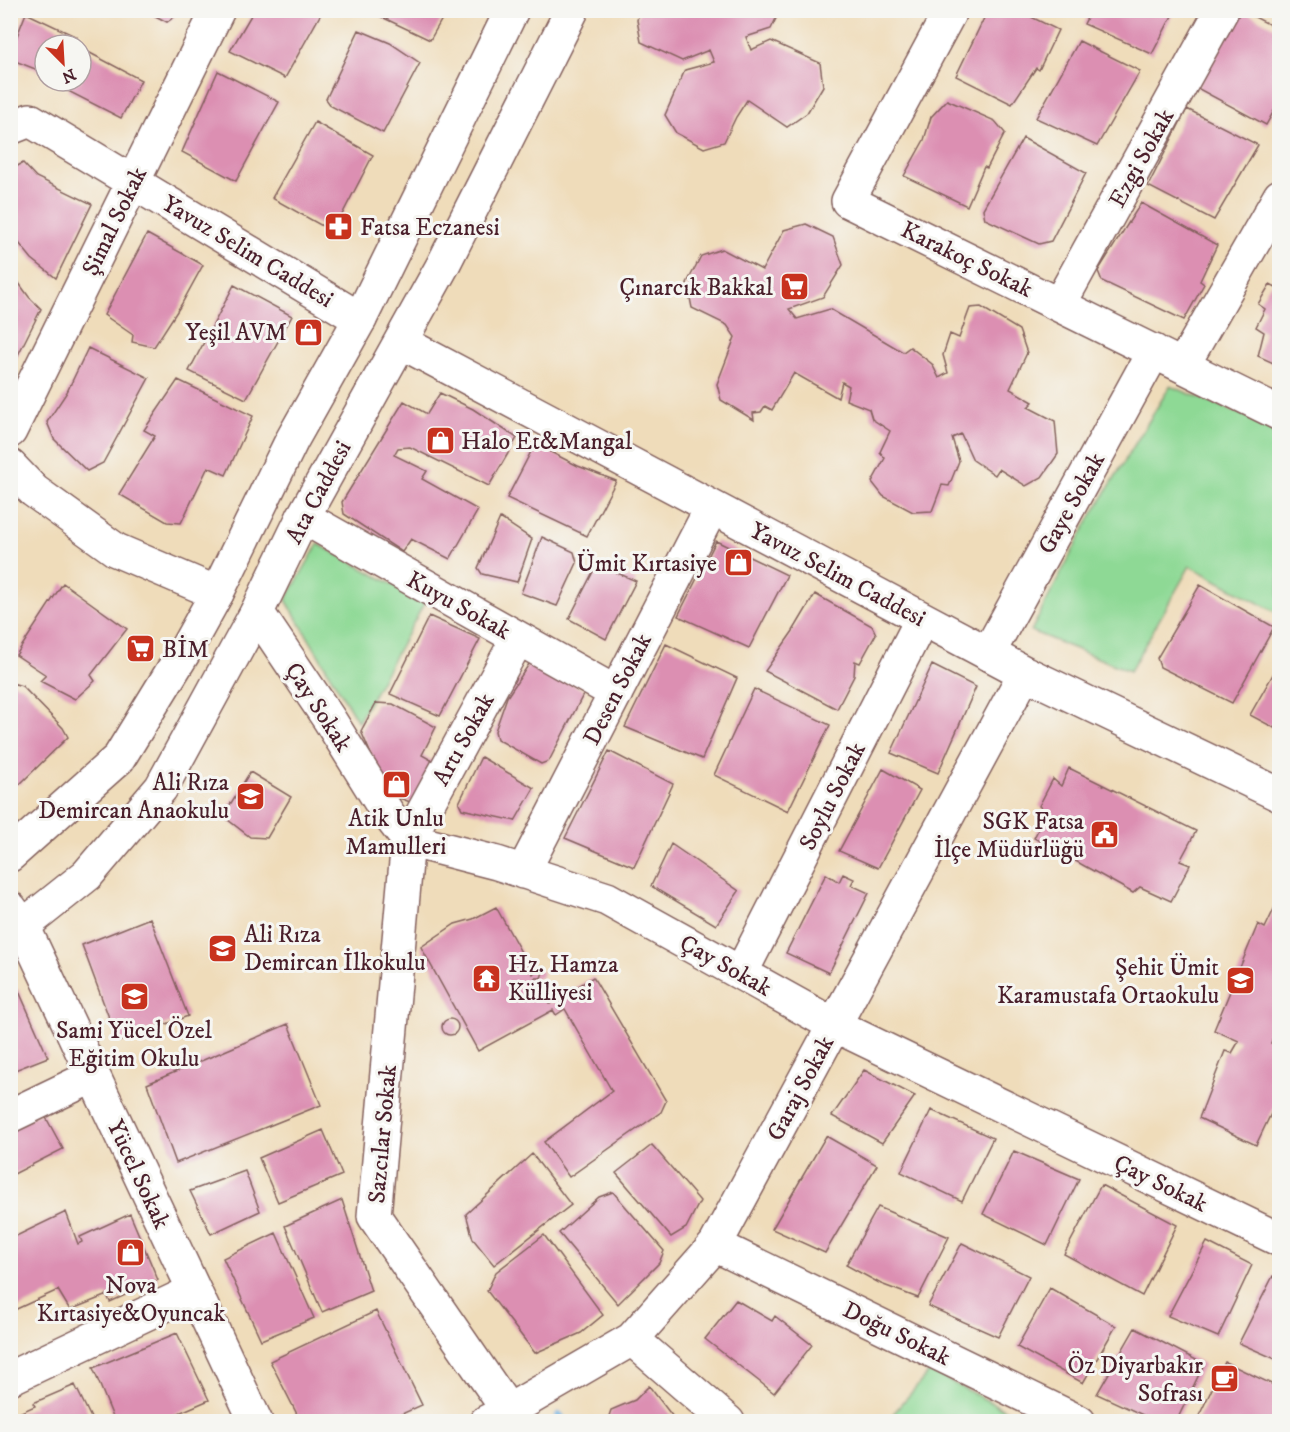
<svg xmlns="http://www.w3.org/2000/svg" width="1290" height="1432" viewBox="0 0 1290 1432" font-family="'IM FELL DW Pica',serif">
  <rect width="100%" height="100%" fill="#f6f6f2"/>
  <filter id="ink" filterUnits="userSpaceOnUse"><feTurbulence type="fractalNoise" baseFrequency=".0167" numOctaves="2"/><feDisplacementMap in="SourceGraphic" scale="12" xChannelSelector="R" yChannelSelector="G"/><feConvolveMatrix kernelMatrix="1 2 1 2 8 2 1 2 1" color-interpolation-filters="sRGB"/></filter>
  <filter id="wash" filterUnits="userSpaceOnUse"><feTurbulence type="fractalNoise" baseFrequency=".008" numOctaves="4" result="noise"/><feDisplacementMap in="SourceGraphic" scale="24" xChannelSelector="R" yChannelSelector="G"/><feGaussianBlur stdDeviation="1.35" result="paint"/><feColorMatrix in="noise" values="0 0 0 0 0 0 0 0 0 0 0 0 0 0 0 0 0 1.4 0 .05"/><feComposite in="paint" operator="in"/></filter>
  <g filter="url(#wash)">
    <rect width="100%" height="100%" fill="#efdcba"/>
    <path fill="#8ed995" stroke="#6c7c60" stroke-width="1.5" d="M1170 386 1271 426 1279 457V614L1190 566 1130 671 1031 631 1086 525Z
      M318 544 425 602 358 722 286 600Z
      M930 1371 1027 1421H887Z"/>
    <g fill="none" stroke-linecap="round" stroke-linejoin="round">
      <path stroke="#6baddf" stroke-width="8" d="M559 1416 564 1422"/>
    </g>
    <g id="blocks">
      <path fill="#dc8fb2" d="M144 10H177L174 17 167 22Z
        M254 10H323L285 78 230 51Z
        M367 10H447L430 40Z
        M640 10H780L771 29 746 37 751 50 771 41 820 63 823 86 807 113 787 127 747 100 736 117 724 142 704 148 676 133 665 115 685 70 714 62 709 50 682 61 641 42 637 20Z
        M988 10H1017L1058 30 1039 70 1036 68 1012 104 956 76Z
        M1091 10H1175L1152 54 1084 24Z
        M1241 10 1280 30V100L1266 125 1197 88Z
        M26 13 77 37 72 45H45V73L10 59V54Z
        M359 30 390 43 420 63 383 133 331 106 326 99Z
        M1079 41 1140 71 1097 146 1036 118Z
        M90 53 141 80 121 118 68 91 73 81H81V68Z
        M218 71 279 102 236 181 182 152Z
        M947 100 995 121 1005 133 987 168 984 167 967 206 904 176 924 140 931 117Z
        M1187 109 1258 145 1214 220 1148 186Z
        M315 122 373 155 333 232 272 198Z
        M1023 138 1086 173 1051 241 1039 244 985 219 983 209Z
        M23 163 36 177 92 204 56 278 32 259 10 232V170Z
        M1141 203 1217 245 1200 281 1204 284 1184 320 1102 281 1098 271Z
        M806 224 833 237 843 265 823 297 789 309 797 319 830 309 903 352 910 347 932 364 939 378 948 373 943 355 950 334 959 338 970 308 981 307 1019 330 1027 353 1010 389 1033 402 1028 407 1055 421 1058 454 1042 477 1026 486 999 469 995 475 973 460 961 434 952 438 959 461 949 486 942 485 932 511 913 512 883 496 872 482 885 458 880 452 890 431 872 419 869 409 846 400 849 386 842 382 838 398 794 373 772 410 765 406 761 412 753 413 754 420 721 400 717 384 735 337 727 325 692 308 687 283 701 256 722 249 762 270 784 230Z
        M147 234 203 265 181 305 154 347 132 342 133 335 104 315Z
        M13 275 29 297 41 309 10 371V276Z
        M1270 284 1280 289V366L1258 356 1264 332 1256 327 1265 309 1258 304Z
        M234 285 292 316 246 399 189 371Z
        M88 348 149 378 103 463 87 471 54 439 47 422 67 392Z
        M178 380 253 416 226 475 208 467 181 523 167 522 119 494 155 436 144 430Z
        M440 393 473 409 517 438 489 486 410 447 398 448 394 455 427 471 422 479 478 510 450 559 411 539 402 552 344 514 342 502 404 401 427 414Z
        M535 444 578 466 616 481 587 536 507 498Z
        M500 518 532 539 517 582 482 574 478 568Z
        M542 537 574 552 577 563 557 606 521 593Z
        M716 541 787 575 749 648 678 616Z
        M597 564 636 581 606 639 569 619Z
        M63 583 127 629 91 675 95 681 75 699 40 681 46 675 16 655Z
        M1200 585 1274 627 1232 703 1160 667 1157 658Z
        M815 594 872 626 876 634 860 663 855 661 854 676 837 709 765 671 793 631Z
        M429 616 480 639 440 716 390 694Z
        M666 644 737 678 702 759 625 727Z
        M531 661 585 691 549 761 541 764 497 739 495 731 507 697Z
        M1280 662V731L1250 715Z
        M932 665 976 687 938 773 891 753Z
        M12 683 22 686 63 728 68 737 20 784H10Z
        M754 689 830 725 788 811 714 775Z
        M376 703 393 704 436 727 422 755 433 761 413 803 388 794 361 731Z
        M609 751 673 784 634 867 565 838Z
        M481 757 534 788 515 821 462 809 459 803Z
        M1069 768 1196 831 1180 861 1190 865 1171 901 1140 887 1133 893 1034 838 1047 812 1039 806 1053 779 1061 786Z
        M883 769 920 790 878 868 839 851Z
        M250 772 291 797 267 838 250 837 223 816Z
        M671 844 739 891 716 925 651 886Z
        M826 874 839 882 843 874 854 879 851 885 869 893 829 973 786 953Z
        M1277 903 1280 904V1031L1276 1030 1271 1043 1280 1047V1095L1256 1145 1199 1118 1225 1051 1232 1053 1239 1041 1214 1030 1258 924 1265 928Z
        M496 907 533 974 537 969 543 972 541 978H535L550 1004 593 977 666 1101 661 1112 569 1177 544 1142 612 1091 565 1009 556 1015 553 1010 478 1051 421 947 455 924 473 919Z
        M150 918 188 1016 118 1042 82 945Z
        M18 989 48 1057 10 1072V992Z
        M442 1027a8 8 0 1 1 16 0a8 8 0 1 1-16 0Z
        M288 1024 321 1105 176 1163 147 1084Z
        M864 1070 915 1096 882 1143 832 1116Z
        M931 1110 993 1138 962 1201 901 1172Z
        M43 1112 63 1149 10 1176V1127Z
        M323 1130 342 1175 278 1202 259 1158Z
        M826 1136 877 1165 825 1253 772 1229Z
        M652 1145 700 1201 686 1228 671 1237 616 1173Z
        M1014 1151 1079 1179 1047 1245 983 1214Z
        M532 1154 571 1205 494 1265 473 1239 466 1214Z
        M245 1171 260 1211 211 1234 190 1191Z
        M1101 1185 1177 1225 1142 1296 1064 1254Z
        M613 1192 664 1251 659 1263 618 1304 559 1233 599 1197Z
        M342 1200 371 1291 322 1312 285 1226Z
        M878 1207 949 1237 918 1298 881 1284 846 1265Z
        M66 1212 78 1244 82 1242 80 1237 130 1214 158 1280 110 1302 107 1295 70 1310 58 1290 10 1312V1239Z
        M276 1233 314 1318 261 1340 223 1258Z
        M544 1235 603 1315 581 1333 535 1353 487 1291 496 1272Z
        M1207 1242 1252 1265 1218 1337 1168 1316Z
        M962 1243 1029 1276 998 1337 928 1306Z
        M1273 1276 1280 1279V1361L1239 1343Z
        M1050 1288 1116 1326 1083 1383 1017 1347Z
        M736 1300 772 1321 775 1316 812 1345 774 1393 705 1339Z
        M376 1311 422 1405 384 1422H301L270 1361Z
        M1135 1328 1204 1364 1176 1422H1158L1097 1394Z
        M177 1333 209 1400 158 1422H115L93 1368Z
        M1225 1362 1280 1388V1411L1274 1422H1196Z
        M75 1385 93 1422H10V1417L35 1406 33 1403Z
        M649 1386 673 1417 668 1422H607L611 1410 635 1400Z"/>
    </g>
  </g>
  <g filter="url(#ink)">
    <use href="#blocks" fill-opacity="0" stroke="#84615d" stroke-width="1.5"/>
    <g fill="none" stroke-linecap="round" stroke-linejoin="round">
      <defs>
        <path id="minor" d="M951 10 848 201 1280 414
          M10 128 30 120 360 319
          M1059 305 1222 10
          M401 342 1025 673 1280 795
          M1183 365 1280 196
          M10 431 218 10
          M10 466 34 491 116 550 217 593
          M303 517 616 693
          M257 612 329 719 388 814 408 840 497 863 607 899 834 1025 1280 1240
          M988 654 1154 351
          M523 872 712 507
          M10 908 23 926 256 1422
          M741 973 922 619
          M10 1116 93 1076
          M715 1245 1079 1422
          M632 1339 728 1422
          M10 1378 194 1291
          M486 1422 508 1411 632 1339 715 1245 1025 673
          M516 1422 374 1216 408 840 518 638"/>
        <path id="secondary" d="M10 855 119 758 187 647 217 593 292 440 360 319 512 10
          M10 931 23 926 87 875 161 788 257 612 303 517 443 265 572 10"/>
      </defs>
      <use href="#minor" stroke="#84615d" stroke-width="36"/>
      <use href="#secondary" stroke="#84615d" stroke-width="36"/>
      <use href="#minor" stroke="#fff" stroke-width="33"/>
      <use href="#secondary" stroke="#fff" stroke-width="33"/>
    </g>
  </g>
  <defs>
    <symbol id="pharmacy-square" viewBox="-11 -11 22 22"><rect x="-9" y="-9" width="18" height="18" rx="4" fill="#c8321e" stroke="#f6f6f2"/><path d="M-2-6h4v4h4v4h-4v4h-4v-4h-4v-4h4Z" fill="#fff"/></symbol>
    <symbol id="supermarket-square" viewBox="-11 -11 22 22"><rect x="-9" y="-9" width="18" height="18" rx="4" fill="#c8321e" stroke="#f6f6f2"/><path d="M-6-5.5h2.5l.6 2H6L4.5 2H-2.5L-4.4-4H-6ZM-1.5 3.2a1.3 1.3 0 1 0 .1 0ZM3 3.2a1.3 1.3 0 1 0 .1 0Z" fill="#fff"/></symbol>
    <symbol id="shop-square" viewBox="-11 -11 22 22"><rect x="-9" y="-9" width="18" height="18" rx="4" fill="#c8321e" stroke="#f6f6f2"/><path d="M-5-2.5h2.3a2.7 3.5 0 0 1 5.4 0H5L5.5 6h-11ZM-1.5-2.5h3a1.5 2.3 0 0 0-3 0Z" fill="#fff"/></symbol>
    <symbol id="school-square" viewBox="-11 -11 22 22"><rect x="-9" y="-9" width="18" height="18" rx="4" fill="#c8321e" stroke="#f6f6f2"/><path d="M0-5L7-2L0 1L-7-2ZM-4 1L0 2.5L4 1V4Q0 6-4 4Z" fill="#fff"/></symbol>
    <symbol id="civic-square" viewBox="-11 -11 22 22"><rect x="-9" y="-9" width="18" height="18" rx="4" fill="#c8321e" stroke="#f6f6f2"/><path d="M-.6-6.5H3V-4.5H.6V-3L4-1V1h2V6H-6V1h2V-1L-.6-3ZM-1.2 2.5V6h2.4V2.5Z" fill="#fff"/></symbol>
    <symbol id="temple-square" viewBox="-11 -11 22 22"><rect x="-9" y="-9" width="18" height="18" rx="4" fill="#c8321e" stroke="#f6f6f2"/><path d="M0-6L5-2H3V0L6.5 2.5H4V6H1.5V3h-3V6H-4V2.5H-6.5L-3 0V-2H-5Z" fill="#fff"/></symbol>
    <symbol id="cafe-square" viewBox="-11 -11 22 22"><rect x="-9" y="-9" width="18" height="18" rx="4" fill="#c8321e" stroke="#f6f6f2"/><path d="M-5.5-4.5H6V0H3Q3 3.5 0 3.5H-2.5Q-5.5 3.5-5.5 0ZM3-3.2v2h1.7v-2ZM-6 4.5H4V6H-6Z" fill="#fff"/></symbol>
  </defs>
  <g fill-rule="evenodd">
    <use href="#pharmacy-square" x="322" y="210" width="33" height="33"/>
    <use href="#supermarket-square" x="778" y="270" width="33" height="33"/>
    <use href="#shop-square" x="292" y="316" width="33" height="33"/>
    <use href="#shop-square" x="424" y="424" width="33" height="33"/>
    <use href="#shop-square" x="722" y="546" width="33" height="33"/>
    <use href="#supermarket-square" x="124" y="632" width="33" height="33"/>
    <use href="#shop-square" x="380" y="768" width="33" height="33"/>
    <use href="#school-square" x="234" y="780" width="33" height="33"/>
    <use href="#civic-square" x="1088" y="818" width="33" height="33"/>
    <use href="#school-square" x="206" y="932" width="33" height="33"/>
    <use href="#temple-square" x="470" y="962" width="33" height="33"/>
    <use href="#school-square" x="1224" y="964" width="33" height="33"/>
    <use href="#school-square" x="118" y="980" width="33" height="33"/>
    <use href="#shop-square" x="114" y="1236" width="33" height="33"/>
    <use href="#cafe-square" x="1208" y="1362" width="33" height="33"/>
  </g>
  <g text-anchor="middle" stroke-width="6" stroke-linejoin="round" paint-order="stroke">
    <g font-size="24" fill="#4a1f2b" stroke="#f6f6f2">
      <text transform="translate(1141 158) rotate(-61)" y="8">Ezgi Sokak</text>
      <text transform="translate(114 221) rotate(-64)" y="8">Şimal Sokak</text>
      <text transform="translate(248 251) rotate(31)" y="8">Yavuz Selim Caddesi</text>
      <text transform="translate(967 259) rotate(26)" y="8">Karakoç Sokak</text>
      <text transform="translate(318 492) rotate(-62)" y="8">Ata Caddesi</text>
      <text transform="translate(1071 503) rotate(-61)" y="8">Gaye Sokak</text>
      <text transform="translate(838 574) rotate(28)" y="8">Yavuz Selim Caddesi</text>
      <text transform="translate(459 605) rotate(29)" y="8">Kuyu Sokak</text>
      <text transform="translate(617 689) rotate(-63)" y="8">Desen Sokak</text>
      <text transform="translate(319 707) rotate(57)" y="8">Çay Sokak</text>
      <text transform="translate(463 739) rotate(-61)" y="8">Artı Sokak</text>
      <text transform="translate(832 796) rotate(-63)" y="8">Soylu Sokak</text>
      <text transform="translate(726 965) rotate(29)" y="8">Çay Sokak</text>
      <text transform="translate(800 1088) rotate(-62)" y="8">Garaj Sokak</text>
      <text transform="translate(382 1134) rotate(-85)" y="8">Sazcılar Sokak</text>
      <text transform="translate(139 1174) rotate(65)" y="8">Yücel Sokak</text>
      <text transform="translate(1161 1183) rotate(26)" y="8">Çay Sokak</text>
      <text transform="translate(897 1333) rotate(26)" y="8">Doğu Sokak</text>
    </g>
    <g font-size="24" fill="#4a1f2b" stroke="#f6f6f2" text-anchor="end">
      <text x="360" y="235" text-anchor="start">Fatsa Eczanesi</text>
      <text x="773" y="295">Çınarcık Bakkal</text>
      <text x="287" y="340">Yeşil AVM</text>
      <text x="461" y="449" text-anchor="start">Halo Et&amp;Mangal</text>
      <text x="717" y="571">Ümit Kırtasiye</text>
      <text x="162" y="657" text-anchor="start">BİM</text>
      <text x="229" y="790">Ali Rıza<tspan x="229" dy="28">Demircan Anaokulu</tspan></text>
      <text x="396" y="826" text-anchor="middle">Atik Unlu<tspan x="396" dy="28">Mamulleri</tspan></text>
      <text x="1084" y="829">SGK Fatsa<tspan x="1084" dy="28">İlçe Müdürlüğü</tspan></text>
      <text x="244" y="942" text-anchor="start">Ali Rıza<tspan x="244" dy="28">Demircan İlkokulu</tspan></text>
      <text x="508" y="972" text-anchor="start">Hz. Hamza<tspan x="508" dy="28">Külliyesi</tspan></text>
      <text x="1219" y="975">Şehit Ümit<tspan x="1219" dy="28">Karamustafa Ortaokulu</tspan></text>
      <text x="134" y="1038" text-anchor="middle">Sami Yücel Özel<tspan x="134" dy="28">Eğitim Okulu</tspan></text>
      <text x="131" y="1293" text-anchor="middle">Nova<tspan x="131" dy="28">Kırtasiye&amp;Oyuncak</tspan></text>
      <text x="1203" y="1373">Öz Diyarbakır<tspan x="1203" dy="28">Sofrası</tspan></text>
    </g>
  </g>
  <rect width="1290" height="1432" fill="none" stroke="#f6f6f2" stroke-width="36"/>
  <g transform="translate(63 63) rotate(156)"><circle r="28" fill="#f6f6f2" stroke="#b1a0a2" stroke-width="1.5"/>
  <path d="M0-4.5L10 22L0 15L-10 22Z" fill="#c8321e"/>
  <text y="-9" font-size="16" font-weight="bold" text-anchor="middle" fill="#4a1f2b">N</text>
  </g>
</svg>
